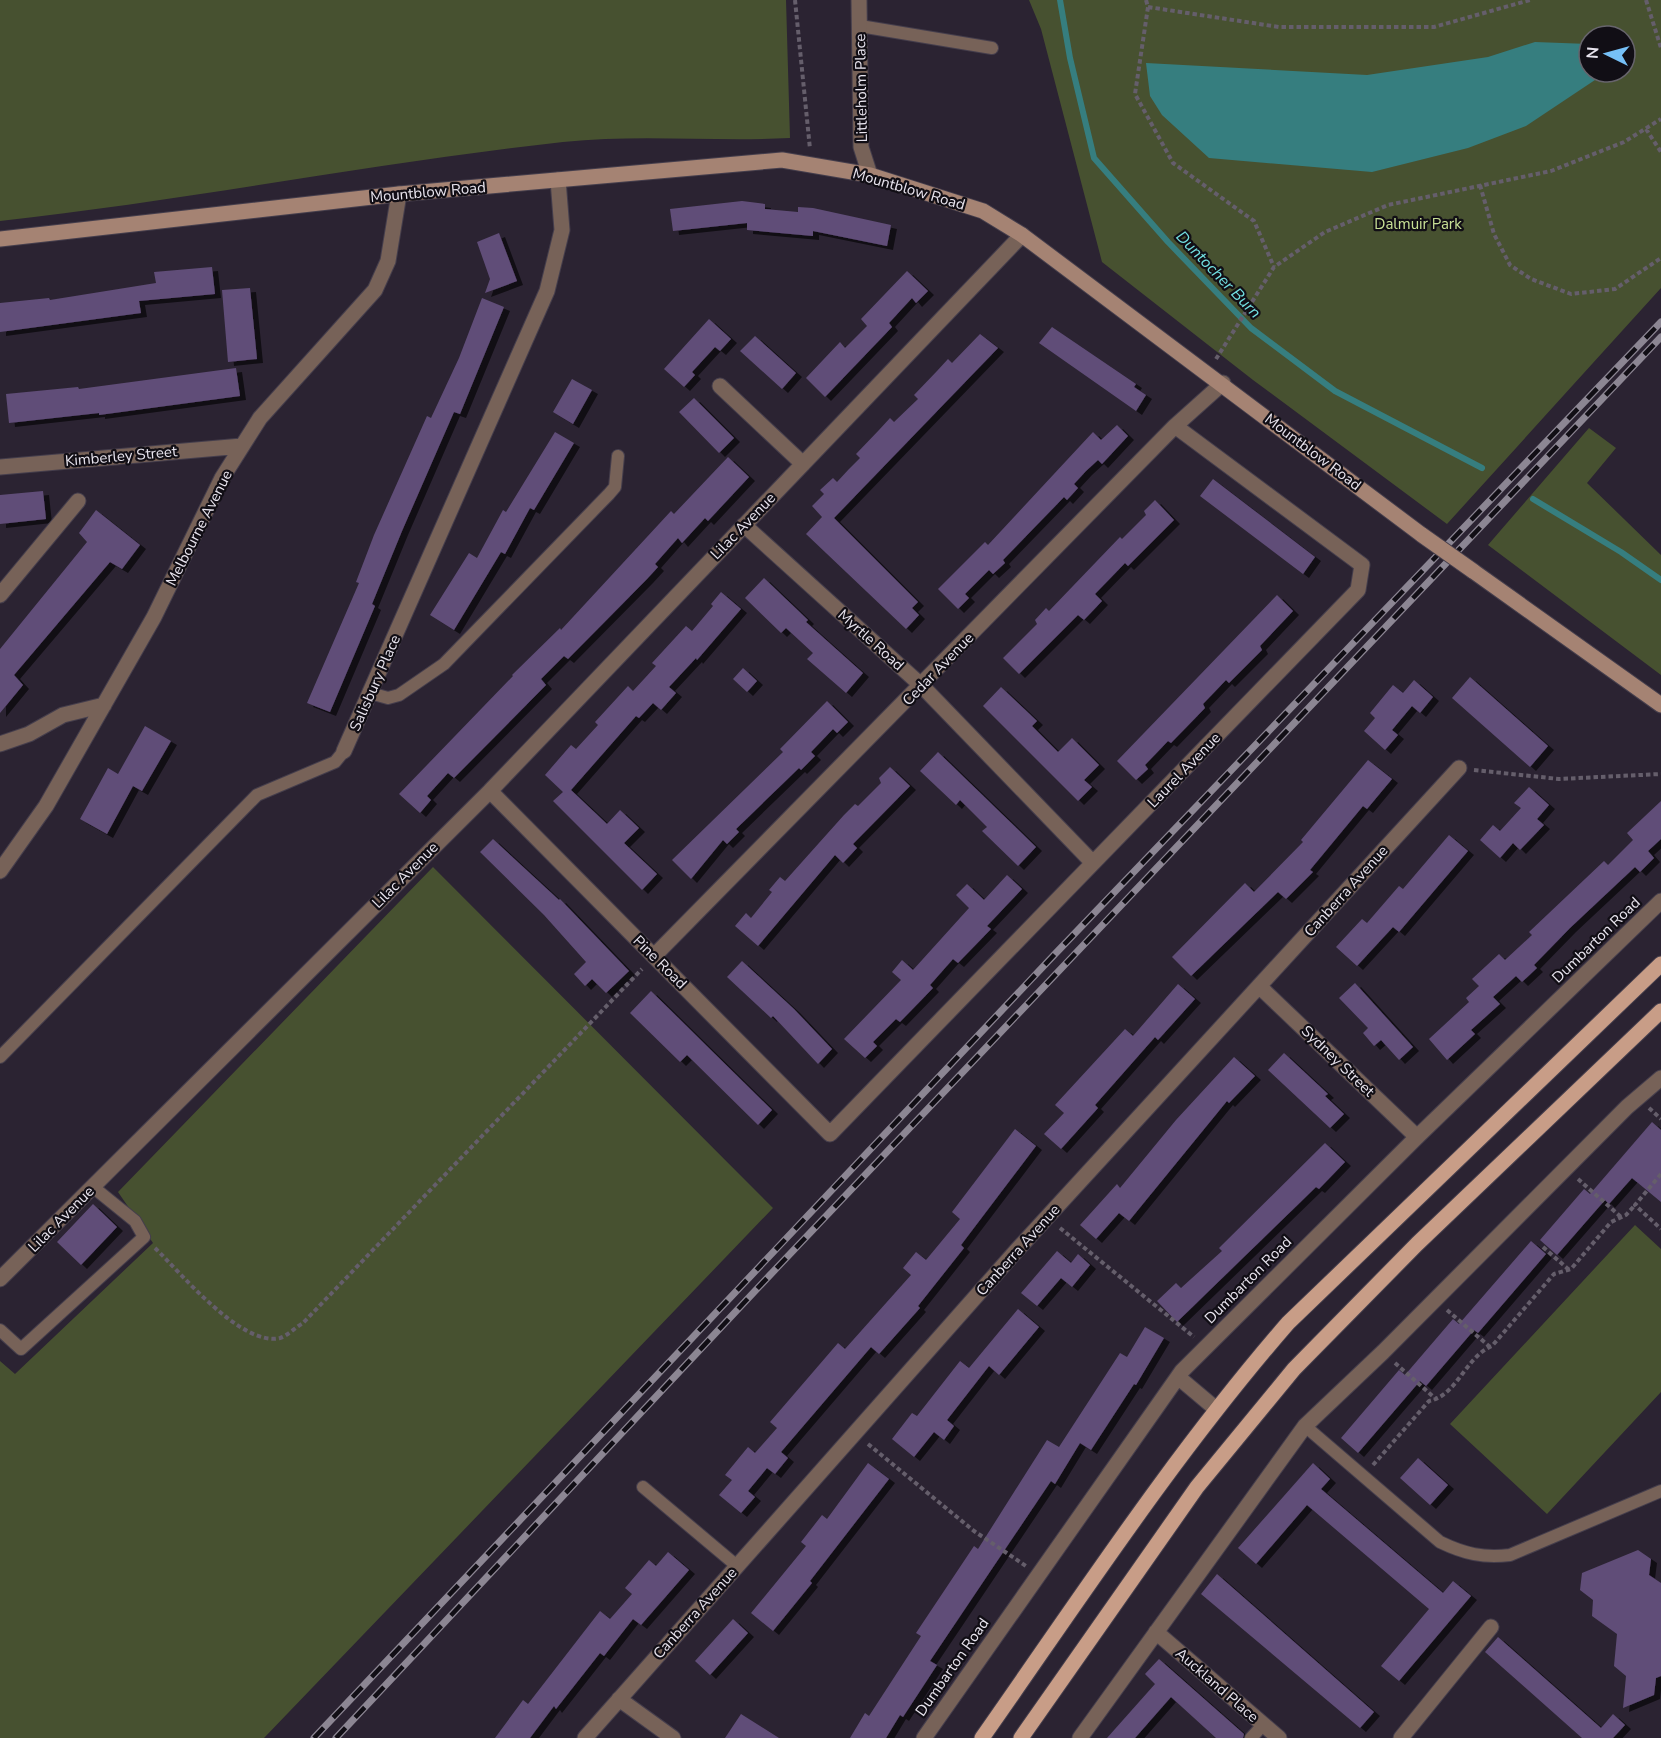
<svg xmlns="http://www.w3.org/2000/svg" width="1661" height="1738" viewBox="0 0 1661 1738" font-family="'Nunito Sans',sans-serif">
  <defs>
    <filter id="shadow"><feDropShadow dx="6" dy="4" stdDeviation="0" flood-color="#0009"/></filter>
  </defs>
  <rect width="100%" height="100%" fill="#2b2332"/>
  <path fill="#475130" fill-rule="evenodd" d="M0 0H786L790 138C715 142 639 134 563 142 375 163 188 200 0 221Z
    M1029 0H1661V288L1447 524 1253 380 1102 262 1041 29ZM1589 36H1625V72H1589Z
    M1589 428 1616 448 1587 483 1661 555V675L1488 545Z
    M433 867 773 1208 264 1738H0V1361L15 1374 153 1243 118 1192Z
    M1635 1225 1661 1249V1392L1547 1514 1450 1424Z"/>
  <path fill="#367e7f" d="M1535 42 1589 44V72H1607L1526 126 1468 148 1372 172 1209 158 1162 115 1150 96 1146 63 1367 75 1488 57Z"/>
  <g fill="none" stroke-linecap="round" stroke-linejoin="round">
    <path stroke="#367e7f" stroke-width="6" d="M1060 0 1070 58 1094 158 1168 242 1251 328 1335 391 1482 468
      M1533 499 1621 552 1661 580"/>
  </g>
  <path fill="#604d78" filter="url(#shadow)" d="M742 201 765 204V209L798 212V207L813 208 891 225 887 246 813 231V236L747 230V223L673 231 670 209Z
    M499 233 517 281 485 293 490 279 477 242Z
    M212 267 215 294 139 301 141 313 0 332V303L49 298 50 300 156 283 154 272Z
    M907 271 928 291 916 303 912 298 889 323 892 327 825 397 806 378 840 342 845 348 867 326 861 319Z
    M250 288 257 359 228 362 222 290Z
    M482 298 504 307 460 414 454 412 402 531 372 604 375 606 330 712 307 703 359 583 356 582 374 535 427 416 431 418 459 358Z
    M709 319 731 339 720 351 715 347 692 372 695 375 684 387 664 369Z
    M1052 327 1136 384 1134 387 1146 395 1136 411 1039 343Z
    M980 334 998 348 834 518 918 602 912 608 919 615 906 629 806 534 822 517 812 506 824 494 820 490 833 478 837 482 849 469 860 458 856 454 879 430 890 418 894 422 918 399 914 395 937 371 948 359 952 363Z
    M755 336 796 373 782 389 740 351Z
    M236 368 240 396 99 415V413L9 423 6 394 78 387 79 389Z
    M572 379 592 390 573 424 553 412Z
    M694 398 734 438 719 453 679 412Z
    M1117 425 1128 436 1102 464 1098 460 1086 471 1074 484 1078 488 1067 500 1064 497 1003 560 1005 563 993 574 989 570 965 594 969 598 958 609 938 589 985 542 988 545 1093 432 1101 440Z
    M555 432 574 443 534 510 530 508 505 554 501 552 454 630 430 615 469 553 477 558 503 510 506 512Z
    M728 457 749 477 708 521 705 518 682 543 678 538 655 564 658 567 647 579 568 659 564 656 541 679 546 685 454 778 448 773 427 796 431 800 420 813 399 794 513 676 512 675 560 628 561 630 671 511 674 514Z
    M1213 479 1315 557 1303 574 1200 496Z
    M43 491 46 519 0 524V495Z
    M1155 500 1174 520 1128 566 1125 563 1095 594 1102 601 1084 620 1078 615 1019 674 1003 658 1037 624 1035 620 1046 608 1049 611 1120 537 1122 539 1146 515 1144 511Z
    M96 510 140 545 122 569 110 562 14 675 23 685 0 713V649L87 542 79 533Z
    M764 578 808 620 806 622 863 673 846 693 807 659 813 653 786 628 781 633 745 598Z
    M721 592 741 609 697 660 696 658 669 687 676 693 661 710 653 703 639 718 636 716 571 790 607 824 620 810 639 828 624 843 657 874 642 890 553 801 563 792 545 775 571 745 576 749 598 725 595 722 628 686 633 691 656 666 652 663 686 626 692 631 713 606 711 604Z
    M1277 595 1293 611 1260 646 1262 650 1229 683 1226 680 1203 704 1205 708 1171 743 1168 741 1145 765 1148 769 1136 780 1117 761Z
    M743 668 757 681 747 692 733 679Z
    M1470 677 1548 746 1530 767 1452 698Z
    M1414 680 1433 697 1420 713 1412 706 1392 730 1398 735 1385 750 1364 731 1375 718 1370 713 1393 685 1403 693Z
    M1001 687 1037 721 1032 726 1058 752 1072 738 1099 765 1084 780 1092 787 1078 801 983 706Z
    M827 701 848 722 837 733 833 729 811 752 815 756 801 770 799 768 736 829 739 832 727 844 723 840 691 879 672 860 783 752 780 749Z
    M145 726 171 741 142 791 133 786 107 834 80 819 108 768 118 774Z
    M938 752 1036 847 1018 866 982 831 987 827 960 800 956 805 920 771Z
    M1368 760 1392 779 1367 809 1363 806 1310 870 1313 872 1286 899 1278 892 1191 976 1172 957 1245 883 1254 892 1303 842 1301 840Z
    M890 767 910 786 853 844 857 848 843 863 835 855 758 946 735 926 746 913 751 918 772 892 769 890 780 877 785 881 844 815 855 804 858 806 881 783 879 778Z
    M1529 787 1549 805 1537 819 1544 825 1520 850 1513 843 1500 858 1480 840 1493 825 1500 831 1521 808 1514 803Z
    M1661 801V839L1648 851 1654 858 1640 872 1635 867 1570 928 1534 965 1537 968 1522 982 1516 976 1493 997 1500 1004 1471 1030 1475 1034 1447 1060 1429 1039 1469 1002 1466 998 1479 986 1472 979 1499 954 1505 960 1532 935 1529 932 1604 861 1608 865 1633 840 1627 833Z
    M1449 835 1468 851 1399 932 1393 927 1357 966 1336 947 1362 919 1367 923 1399 886 1403 889Z
    M493 839 559 900 560 899 629 971 606 993 592 979 585 986 574 974 586 962 544 915 480 852Z
    M1007 875 1022 889 987 926 991 929 958 963 953 959 930 985 933 988 900 1022 896 1019 873 1042 877 1046 865 1058 844 1039 901 980 892 972 902 960 913 970 969 908 956 895 967 884 984 900Z
    M742 961 794 1009 832 1049 818 1064 773 1016 771 1018 727 977Z
    M1355 983 1413 1047 1399 1060 1381 1040 1374 1046 1363 1033 1368 1028 1339 998Z
    M1178 984 1195 999 1158 1040 1155 1037 1095 1105 1098 1108 1061 1149 1044 1134 1064 1113 1055 1105 1125 1029 1133 1036Z
    M651 991 772 1110 758 1125 687 1055 680 1062 630 1013Z
    M1284 1053 1328 1094 1325 1096 1344 1114 1330 1128 1268 1070Z
    M1234 1057 1255 1076 1229 1103 1227 1101 1129 1221 1119 1213 1096 1239 1080 1225 1117 1184 1120 1188 1176 1120Z
    M1652 1122 1661 1130V1202L1632 1178 1609 1204 1605 1200 1557 1255 1540 1240 1584 1189 1590 1194Z
    M1015 1129 1036 1146 961 1245 964 1248 918 1306 920 1308 879 1354 871 1347 781 1452 788 1458 775 1474 767 1468 748 1491 755 1497 741 1513 719 1495 732 1480 725 1475 748 1447 755 1453 777 1428 770 1422 838 1343 845 1349 911 1275 903 1268 916 1252 926 1260 960 1219 952 1212Z
    M1325 1143 1345 1162 1319 1189 1316 1187 1177 1322 1157 1301 1176 1283 1181 1288 1222 1251 1219 1248Z
    M93 1204 117 1227 81 1265 57 1242Z
    M1531 1241 1546 1254 1478 1333 1474 1330 1426 1386 1420 1381 1358 1453 1341 1438 1399 1370 1405 1375 1453 1319 1459 1324Z
    M1057 1251 1071 1263 1078 1254 1090 1265 1072 1287 1061 1278 1037 1306 1021 1293Z
    M1018 1309 1039 1327 999 1375 989 1366 947 1420 954 1426 944 1440 934 1432 914 1457 892 1439 912 1413 917 1416 960 1361 969 1368Z
    M1145 1327 1164 1338 1136 1385 1134 1384 1091 1450 1080 1443 1055 1484 1051 1481 930 1661 937 1665 903 1717 900 1715 886 1738H850L865 1713 869 1716 921 1636 916 1633 974 1546 978 1549 1047 1440 1059 1447 1120 1353 1127 1357Z
    M1418 1458 1448 1485 1430 1505 1400 1478Z
    M868 1463 889 1479 810 1581 812 1583 773 1631 751 1613 806 1546 801 1542 822 1515 827 1519Z
    M1313 1463 1330 1479 1321 1489 1443 1593 1453 1581 1471 1596 1399 1681 1381 1666 1429 1609 1307 1505 1256 1564 1238 1548Z
    M1638 1550 1651 1559 1649 1575 1661 1583V1676L1656 1678 1654 1695 1623 1708 1626 1676 1614 1666 1617 1634 1592 1616 1593 1600 1580 1590 1582 1573Z
    M668 1552 689 1570 641 1625 633 1619 604 1656 600 1653 556 1709 554 1706 530 1738H495L523 1700 528 1704 600 1611 610 1619 632 1594 625 1588 649 1560 656 1566Z
    M1217 1574 1374 1712 1360 1728 1201 1594Z
    M733 1619 748 1633 710 1675 695 1661Z
    M1498 1637 1601 1728 1613 1714 1625 1725 1613 1738H1582L1485 1652Z
    M1159 1659 1244 1734 1243 1738H1216L1171 1697 1135 1738H1107L1155 1684 1145 1674Z
    M741 1714 779 1738H725Z"/>
  <g fill="none" stroke-linecap="round" stroke-linejoin="round">
    <defs>
      <path id="lane" d="M860 26 992 48
        M370 693 388 698 399 695 444 664 609 494 615 487 618 456
        M0 1057 257 795 335 762 344 751
        M0 1330 21 1349 144 1237 135 1221 93 1187
        M1305 1426 1440 1542C1465 1554 1483 1558 1510 1555L1661 1491
        M643 1487 737 1566
        M1251 1738 1263 1725"/>
      <path id="street" d="M859 0 861 147 870 175
        M720 386 803 464
        M0 467 242 446
        M744 525 922 686 1093 863
        M0 595 78 501
        M0 744 29 734 63 715 104 705
        M344 751 547 291 562 230 558 180
        M490 791 830 1134 1358 590 1362 565 1175 426
        M0 871 46 806 154 617 222 478 260 418 375 290 388 261 399 194
        M654 956 1175 426 1223 383
        M1259 986 1417 1137
        M0 1279 490 791 1022 235
        M1178 1377 1216 1409
        M1156 1632 1279 1738
        M619 1699 673 1738
        M585 1738 1017 1250 1459 768
        M924 1738 1182 1371 1417 1137 1661 901
        M1080 1738 1305 1426 1383 1352 1627 1107 1661 1078
        M1401 1738 1491 1627"/>
      <path id="secondary" d="M0 239 399 194 782 160 870 175 983 211 1022 235 1422 535
        M1473 571 1661 705"/>
      <path id="primary" d="M982 1738C1081 1597 1175 1453 1288 1323L1661 964
        M1021 1738 1197 1487 1294 1369 1417 1244 1661 1011"/>
    </defs>
    <use href="#lane" stroke="#453e4c" stroke-width="14"/>
    <use href="#street" stroke="#453e4c" stroke-width="17"/>
    <use href="#secondary" stroke="#453e4c" stroke-width="17"/>
    <use href="#primary" stroke="#453e4c" stroke-width="17"/>
    <path stroke="#655e6b" stroke-width="4" stroke-dasharray="4.5 3" stroke-linecap="butt" d="M795 0 810 149
      M1146 0 1148 7 1135 94 1173 163 1254 221 1274 267
      M1646 0 1661 48
      M1148 7 1279 27H1434L1530 0
      M1646 129 1661 152
      M1480 185 1494 234 1510 265 1531 279 1571 294 1615 289 1661 258
      M1216 359 1274 267 1325 232 1388 205 1551 171 1624 142 1661 119
      M1474 770 1559 779 1661 774
      M1649 1108 1661 1119
      M1661 1174 1635 1205 1661 1229
      M1578 1179 1621 1217
      M1060 1228 1194 1337
      M1543 1247 1568 1269
      M155 1248C181 1273 241 1347 280 1338 287 1336 296 1327 303 1323L642 969
      M1447 1310 1490 1347
      M1395 1363 1436 1399
      M868 1444 974 1531 1026 1566
      M1373 1465 1429 1401C1458 1395 1465 1357 1492 1346L1554 1274 1571 1269 1611 1222 1626 1215 1635 1205"/>
    <use href="#lane" stroke="#776258" stroke-width="12"/>
    <use href="#street" stroke="#776258" stroke-width="15"/>
    <use href="#secondary" stroke="#a58373" stroke-width="15"/>
    <use href="#primary" stroke="#c89d87" stroke-width="15"/>
    <defs>
      <path id="rail" d="M314 1738 1055 954 1661 322
        M336 1738 770 1275 1661 337"/>
    </defs>
    <use href="#rail" stroke="#8c8693" stroke-width="7"/>
    <use href="#rail" stroke="#110e15" stroke-width="4.5" stroke-dasharray="14" stroke-linecap="butt"/>
    <defs>
      <path id="secondary-bridge" d="M1422 535 1473 571"/>
    </defs>
    <use href="#secondary-bridge" stroke="#453e4c" stroke-width="17" stroke-linecap="butt"/>
    <use href="#secondary-bridge" stroke="#a58373" stroke-width="15"/>
  </g>
  <g text-anchor="middle" stroke-width="4.5" stroke-linejoin="round" paint-order="stroke">
    <g font-size="15" fill="#e8e4ee" stroke="#110e15">
      <text transform="translate(861 88) rotate(-91)" y="5">Littleholm Place</text>
      <text transform="translate(909 189) rotate(16)" y="5">Mountblow Road</text>
      <text transform="translate(428 192) rotate(-5)" y="5">Mountblow Road</text>
      <text transform="translate(1313 452) rotate(37)" y="5">Mountblow Road</text>
      <text transform="translate(121 456) rotate(-5)" y="5">Kimberley Street</text>
      <text transform="translate(743 526) rotate(-46)" y="5">Lilac Avenue</text>
      <text transform="translate(199 528) rotate(-63)" y="5">Melbourne Avenue</text>
      <text transform="translate(871 640) rotate(42)" y="5">Myrtle Road</text>
      <text transform="translate(938 669) rotate(-46)" y="5">Cedar Avenue</text>
      <text transform="translate(375 683) rotate(-66)" y="5">Salisbury Place</text>
      <text transform="translate(1184 770) rotate(-46)" y="5">Laurel Avenue</text>
      <text transform="translate(405 875) rotate(-45)" y="5">Lilac Avenue</text>
      <text transform="translate(1346 891) rotate(-48)" y="5">Canberra Avenue</text>
      <text transform="translate(1596 940) rotate(-44)" y="5">Dumbarton Road</text>
      <text transform="translate(660 962) rotate(45)" y="5">Pine Road</text>
      <text transform="translate(1338 1061) rotate(44)" y="5">Sydney Street</text>
      <text transform="translate(61 1219) rotate(-45)" y="5">Lilac Avenue</text>
      <text transform="translate(1018 1250) rotate(-48)" y="5">Canberra Avenue</text>
      <text transform="translate(1248 1280) rotate(-45)" y="5">Dumbarton Road</text>
      <text transform="translate(695 1613) rotate(-48)" y="5">Canberra Avenue</text>
      <text transform="translate(952 1667) rotate(-55)" y="5">Dumbarton Road</text>
      <text transform="translate(1217 1685) rotate(41)" y="5">Auckland Place</text>
    </g>
    <g font-size="15" fill="#c8e095" stroke="#110e15">
      <text x="1418" y="229">Dalmuir Park</text>
    </g>
    <g font-size="16" font-style="italic" fill="#73e1e2" stroke="#110e15">
      <text transform="translate(1219 274) rotate(46)" y="6">Duntocher Burn</text>
    </g>
  </g>
  <g transform="translate(1607 54) rotate(275)"><circle r="28" fill="#110e15" stroke="#67646c" stroke-width="1.5"/>
  <path d="M0-4.5L10 22L0 15L-10 22Z" fill="#76c0f7"/>
  <text y="-9" font-size="16" font-weight="bold" text-anchor="middle" fill="#e8e4ee">N</text>
  </g>
</svg>
